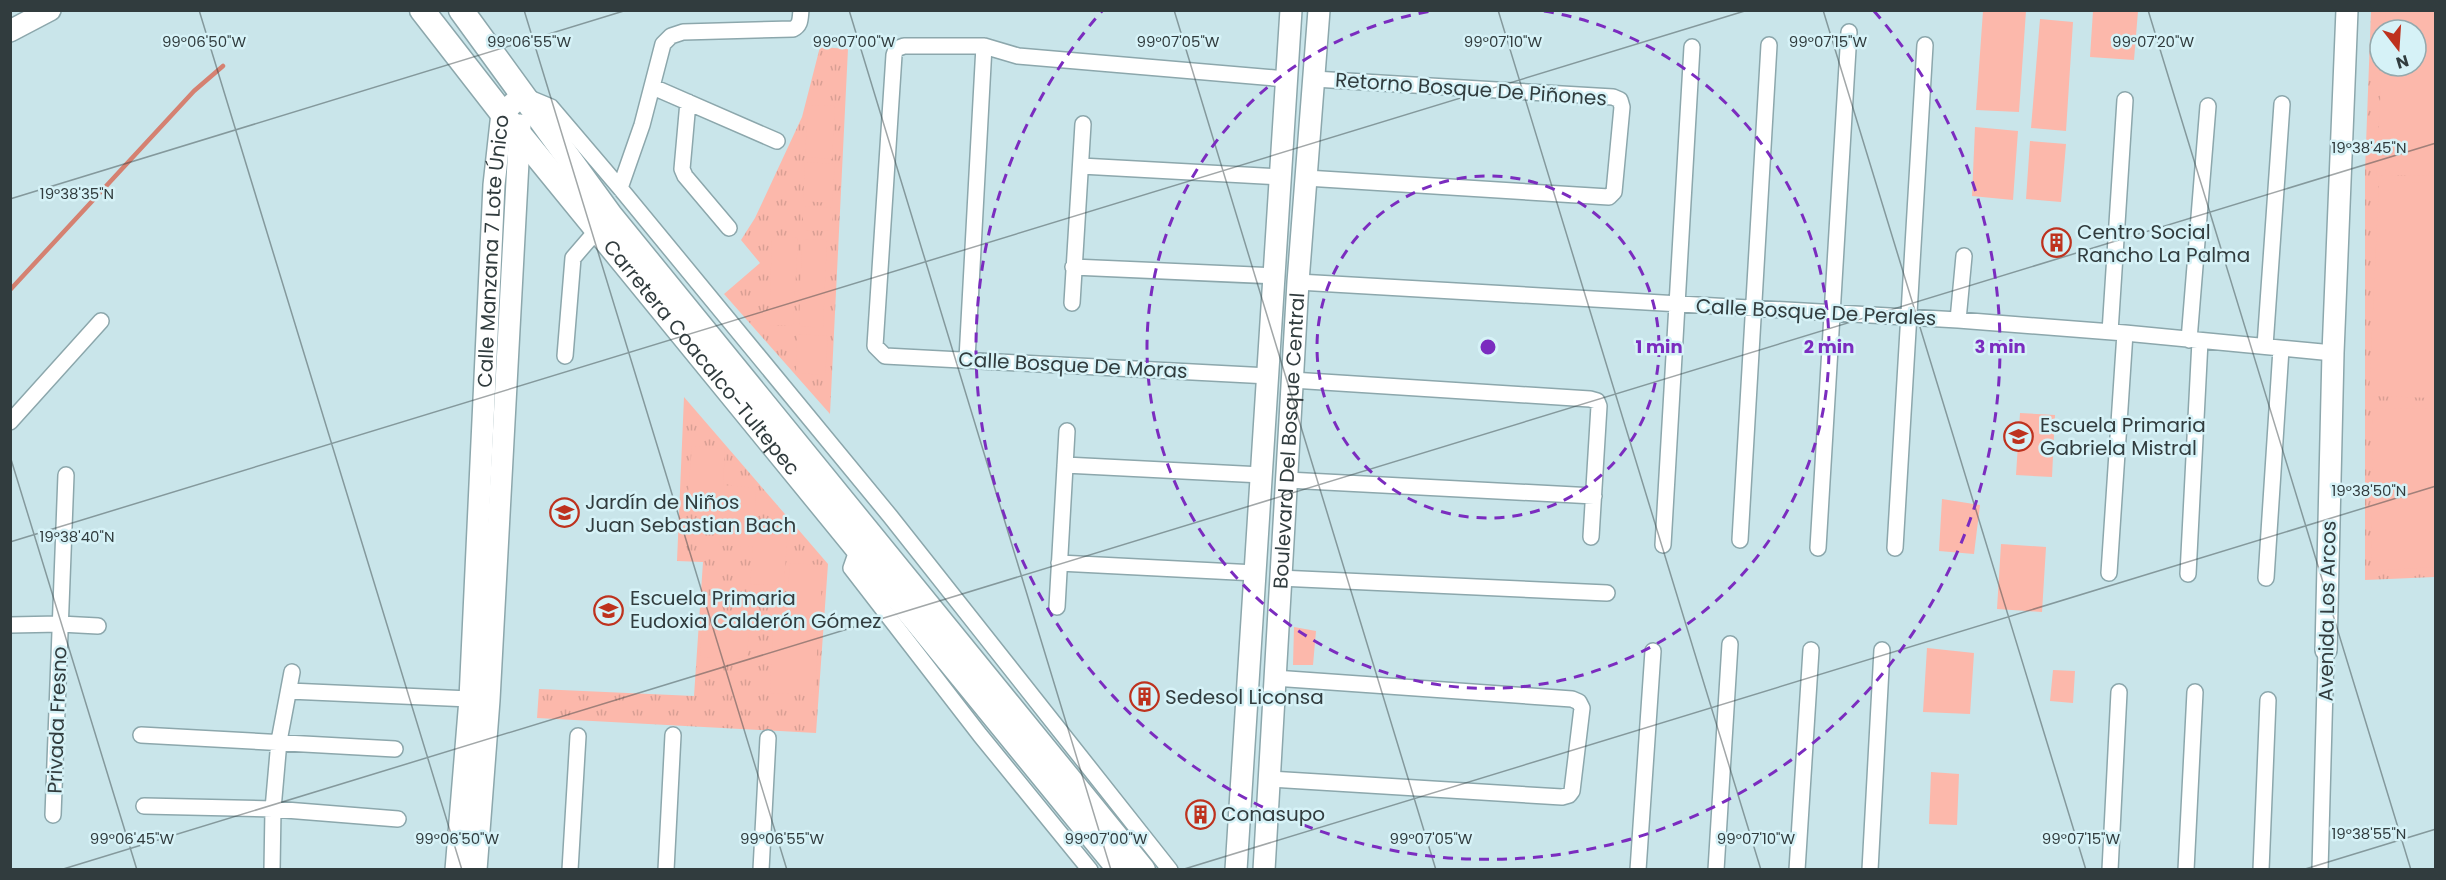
<svg xmlns="http://www.w3.org/2000/svg" width="2446" height="880" viewBox="0 0 2446 880" font-family="Poppins,sans-serif">
  <defs>
    <pattern id="grass-tufts" width="24" height="20" patternUnits="userSpaceOnUse" patternTransform="scale(1.5)"><rect width="24" height="20" fill="#fcb8ab"/><path d="M3 7l-1-3M5 7V3M7 7l1-3M15 17l-1-3M17 17v-4M19 17l1-3" fill="none" stroke="#d89f94"/></pattern>
  </defs>
  <rect width="100%" height="100%" fill="#c9e5ea"/>
  <path fill="url(#grass-tufts)" fill-rule="evenodd" d="M2371 11H2435V577L2365 580V171ZM2380 30H2416V66H2380Z
    M820 47 848 49 830 414 724 294 760 263 741 240 755 218 802 117Z
    M684 397 828 564 816 733 537 718 539 689 694 696 703 562 677 561Z"/>
  <path fill="#fcb8ab" d="M1983 11H2026L2019 112 1976 110Z
    M2093 11H2138L2134 60 2090 57Z
    M2386 11H2435V176L2376 175 2382 66H2416V30H2385Z
    M2040 19 2073 22 2066 131 2031 128Z
    M808 105 835 106 832 159 805 157Z
    M1975 127 2018 131 2013 200 1972 196Z
    M2030 141 2066 144 2061 202 2026 199Z
    M805 162 835 164 832 203 803 201Z
    M2379 182 2435 183V398L2369 396Z
    M803 206 833 208 832 231 803 230Z
    M772 237 798 238 793 326 769 325Z
    M802 239 827 240 823 328 799 326Z
    M797 334 828 336 825 375 796 373Z
    M2373 408 2435 409V567L2371 571Z
    M2020 413 2055 415 2052 477 2016 475Z
    M692 446 725 449 723 485 756 488 754 529 755 523 788 526 784 585 750 584 753 547 719 545 722 508 687 506Z
    M1942 499 1980 505 1974 554 1939 551Z
    M2001 544 2046 547 2042 612 1997 609Z
    M790 563 823 565 819 624 785 623Z
    M702 626 749 628 747 659 700 657Z
    M1294 627 1316 631 1313 665H1293Z
    M773 629 818 632 815 695 770 693Z
    M1927 648 1974 653 1970 714 1923 712Z
    M2053 670 2075 671 2073 703 2050 701Z
    M1931 772 1959 774 1957 825 1929 824Z"/>
  <g fill="none" stroke-linecap="round" stroke-linejoin="round">
    <path stroke="#d58171" stroke-width="4.5" d="M10 290 194 91 223 66"/>
    <defs>
      <path id="street" d="M653 87 777 141
        M527 97 551 107 620 188 890 516 1170 870
        M688 102 682 169 685 176 729 228
        M1081 166 1280 177
        M1306 178 1609 197 1614 192 1622 107 1620 100 1613 97 1314 79
        M620 188 642 125 663 44 671 36 683 32 793 29C801 25 800 19 801 10
        M1073 267 1275 276
        M1298 282 1958 320 2125 333 2333 353
        M1072 303 1083 124
        M1958 320 1964 256
        M2110 332 2125 100
        M2189 340 2208 106
        M2265 346 2282 104
        M565 356 573 258 598 229
        M967 359 984 46
        M1269 376 885 356 875 346 894 55 896 49 904 46H984L1018 56 1286 79
        M1292 380 1590 399 1597 401 1599 406 1591 537
        M10 422 101 321
        M1065 465 1262 475
        M1287 480 1594 496
        M1740 540 1769 45
        M1663 545 1692 47
        M858 548 851 568 980 735 1090 870
        M1818 548 1849 32
        M1895 548 1925 45
        M1059 563 1256 573
        M2109 573 2125 333
        M2188 574 2200 341
        M1279 578 1607 593
        M2266 578 2281 349
        M1057 607 1067 431
        M10 625 60 624 98 626
        M289 691 470 699
        M141 735 395 749
        M1269 779 1562 797 1569 795 1572 791 1582 708 1579 702 1572 699 1274 678
        M144 806 273 809 398 819
        M53 815 66 475
        M272 870 273 809 279 741 292 672
        M570 870 578 736
        M666 870 673 735
        M761 870 768 738
        M1638 870 1653 651
        M1716 870 1730 644
        M1797 870 1811 650
        M1870 870 1882 650
        M2110 870 2119 692
        M2186 870 2195 692
        M2261 870 2268 700
        M2320 870 2326 650"/>
      <g id="secondary">
        <path d="M10 31 50 10"/>
        <path d="M2326 650 2333 353 2347 10"/>
        <path id="s1" d="M456 870 470 699 494 185 502 113 523 95"/>
        <path d="M476 870 489 700 520 125"/>
        <path d="M1236 870 1291 10"/>
        <path id="s2" d="M1264 870 1298 282 1319 10"/>
      </g>
      <g id="primary">
        <path id="s3" d="M422 10 502 113 1120 870"/>
        <path d="M461 10 610 215 1143 870"/>
      </g>
    </defs>
    <use href="#street" stroke="#8ca7ac" stroke-width="18"/>
    <use href="#secondary" stroke="#8ca7ac" stroke-width="24"/>
    <use href="#primary" stroke="#8ca7ac" stroke-width="27"/>
    <use href="#street" stroke="#fff" stroke-width="15"/>
    <use href="#secondary" stroke="#fff" stroke-width="21"/>
    <use href="#primary" stroke="#fff" stroke-width="24"/>
  </g>
  <path fill="none" stroke="#313c3e" stroke-width="1.5" stroke-opacity="0.45" d="M199 10 462 870M524 10 787 870M849 10 1111 870M1174 10 1436 870M1498 10 1761 870M1823 10 2086 870M2148 10 2411 870M10 199 627 10M10 456 137 870M10 542 1748 10M60 870 2436 143M1181 870 2436 486M2302 870 2436 829"/>
  <g fill="none" stroke="#7b2cbf" stroke-width="3" stroke-dasharray="10 8">
    <circle cx="1488" cy="347" r="171"/>
    <path d="M1544 11A341 341 0 1 1 1432 11"/>
    <path d="M1874 11A512 512 0 1 1 1102 11"/>
  </g>
  <defs>
    <symbol id="building-ring" viewBox="-11 -11 22 22"><circle r="9.5" fill="#d6f2f7" stroke="#be321e" stroke-width="1.5"/><path d="M-4-6H4V6H1V3H-1V6H-4ZM-2.5-4.3h1.7v1.8h-1.7ZM.8-4.3h1.7v1.8H.8ZM-2.5-1h1.7V.8h-1.7ZM.8-1h1.7V.8H.8Z" fill="#be321e"/></symbol>
    <symbol id="school-ring" viewBox="-11 -11 22 22"><circle r="9.5" fill="#d6f2f7" stroke="#be321e" stroke-width="1.5"/><path d="M0-5L7-2L0 1L-7-2ZM-4 1L0 2.5L4 1V4Q0 6-4 4Z" fill="#be321e"/></symbol>
  </defs>
  <g fill-rule="evenodd">
    <use href="#building-ring" x="2040" y="226" width="33" height="33"/>
    <use href="#school-ring" x="2002" y="420" width="33" height="33"/>
    <use href="#school-ring" x="548" y="496" width="33" height="33"/>
    <use href="#school-ring" x="592" y="594" width="33" height="33"/>
    <use href="#building-ring" x="1128" y="680" width="33" height="33"/>
    <use href="#building-ring" x="1184" y="798" width="33" height="33"/>
  </g>
  <g text-anchor="middle" stroke-width="5" stroke-linejoin="round" paint-order="stroke">
    <g font-size="20" fill="#313c3e" stroke="#d6f2f7">
      <text transform="translate(1471 89) rotate(4)" y="7">Retorno Bosque De Piñones</text>
      <text dy="7" stroke="none"><textPath href="#s1" startOffset="620">Calle Manzana 7 Lote Único</textPath></text>
      <text transform="translate(1816 312) rotate(3)" y="7">Calle Bosque De Perales</text>
      <text dy="7" stroke="none"><textPath href="#s3" startOffset="446">Carretera Coacalco-Tultepec</textPath></text>
      <text transform="translate(1073 365) rotate(3)" y="7">Calle Bosque De Moras</text>
      <text dy="7" stroke="none"><textPath href="#s2" startOffset="430">Boulevard Del Bosque Central</textPath></text>
      <text transform="translate(2327 611) rotate(-89)" y="7">Avenida Los Arcos</text>
      <text transform="translate(57 720) rotate(-88)" y="7">Privada Fresno</text>
    </g>
    <g font-size="20" fill="#313c3e" stroke="#d6f2f7" text-anchor="start">
      <text x="2077" y="239">Centro Social<tspan x="2077" dy="23">Rancho La Palma</tspan></text>
      <text x="2040" y="432">Escuela Primaria<tspan x="2040" dy="23">Gabriela Mistral</tspan></text>
      <text x="585" y="509">Jardín de Niños<tspan x="585" dy="23">Juan Sebastian Bach</tspan></text>
      <text x="630" y="605">Escuela Primaria<tspan x="630" dy="23">Eudoxia Calderón Gómez</tspan></text>
      <text x="1165" y="704">Sedesol Liconsa</text>
      <text x="1221" y="821">Conasupo</text>
    </g>
  </g>
  <g font-size="15" text-anchor="middle" fill="#313c3e" stroke="#d6f2f7" stroke-width="5" stroke-linejoin="round" paint-order="stroke">
    <text x="204" y="47">99°06'50"W</text>
    <text x="529" y="47">99°06'55"W</text>
    <text x="854" y="47">99°07'00"W</text>
    <text x="1178" y="47">99°07'05"W</text>
    <text x="1503" y="47">99°07'10"W</text>
    <text x="1828" y="47">99°07'15"W</text>
    <text x="2153" y="47">99°07'20"W</text>
    <text x="2369" y="153">19°38'45"N</text>
    <text x="77" y="199">19°38'35"N</text>
    <text x="2369" y="496">19°38'50"N</text>
    <text x="77" y="542">19°38'40"N</text>
    <text x="2369" y="839">19°38'55"N</text>
    <text x="132" y="844">99°06'45"W</text>
    <text x="457" y="844">99°06'50"W</text>
    <text x="782" y="844">99°06'55"W</text>
    <text x="1106" y="844">99°07'00"W</text>
    <text x="1431" y="844">99°07'05"W</text>
    <text x="1756" y="844">99°07'10"W</text>
    <text x="2081" y="844">99°07'15"W</text>
  </g>
  <circle cx="1488" cy="347" r="9" fill="#7b2cbf" stroke="#d6f2f7" stroke-width="3"/>
  <g font-size="18" text-anchor="middle" font-weight="bold" fill="#7b2cbf" stroke="#d6f2f7" stroke-width="5" stroke-linejoin="round" paint-order="stroke">
    <text x="1659" y="353">1 min</text>
    <text x="1829" y="353">2 min</text>
    <text x="2000" y="353">3 min</text>
  </g>
  <rect width="2446" height="880" fill="none" stroke="#313c3e" stroke-width="24"/>
  <g transform="translate(2398 48) rotate(163)"><circle r="28" fill="#d6f2f7" stroke="#94a9ad" stroke-width="1.5"/>
  <path d="M0-4.5L10 22L0 15L-10 22Z" fill="#be321e"/>
  <text y="-9" font-size="16" font-weight="bold" text-anchor="middle" fill="#313c3e">N</text>
  </g>
</svg>
